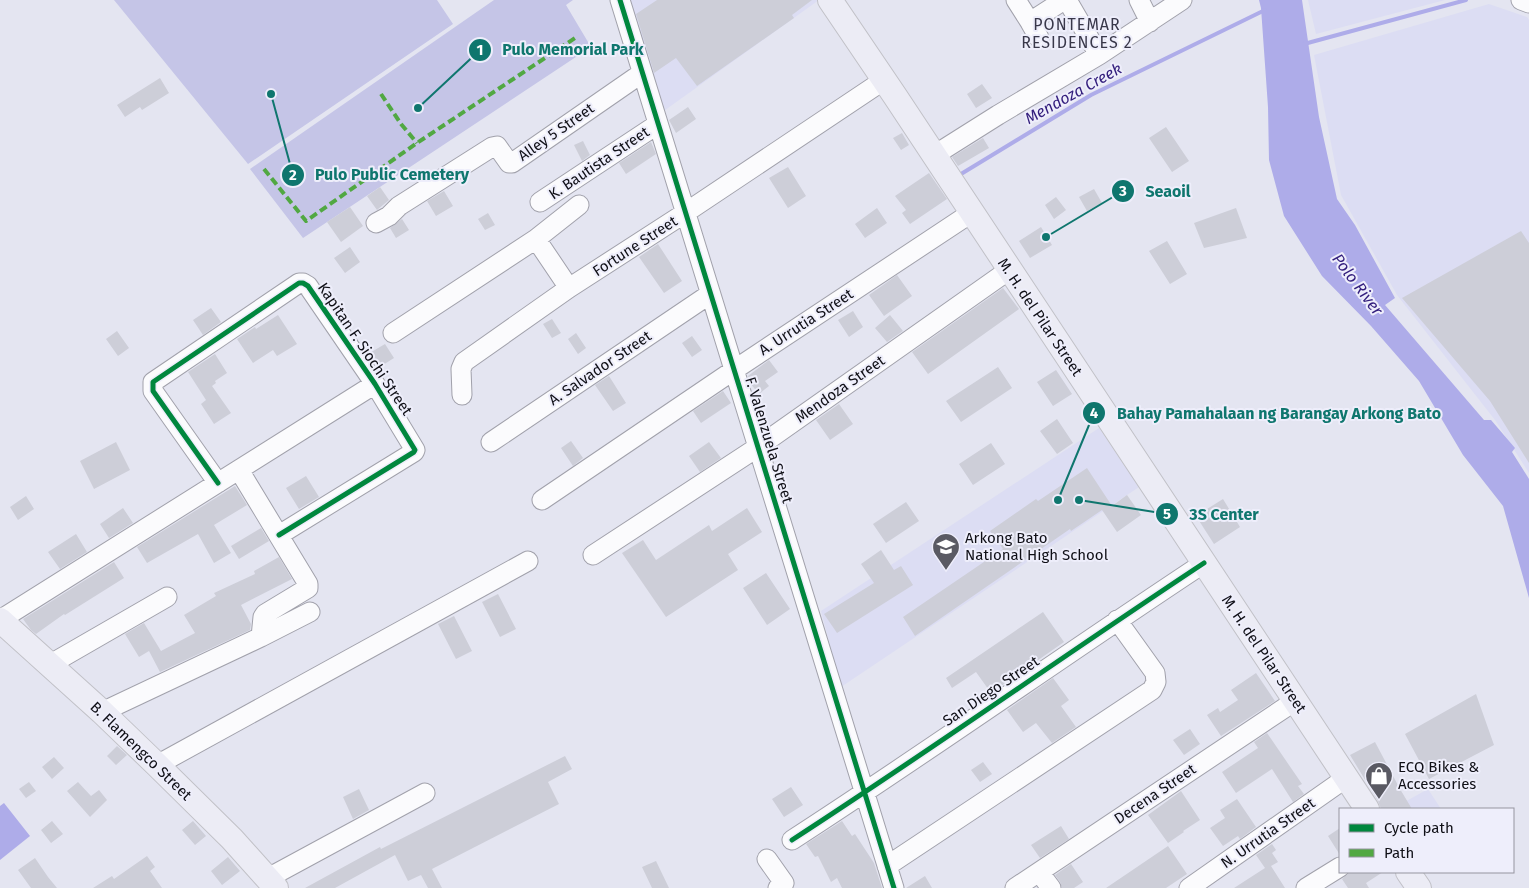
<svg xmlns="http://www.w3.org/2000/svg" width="1529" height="888" viewBox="0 0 1529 888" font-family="'Fira Sans',sans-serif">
  <rect width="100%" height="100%" fill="#e4e5f1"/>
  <path fill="#dcddf3" d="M627 0H819L661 113Z
    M1308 0H1445L1316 34Z
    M1489 4 1527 17 1529 20V473L1495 420 1397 295 1341 195 1314 55Z
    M1099 428 1139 487 841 687 821 611Z
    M1428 789 1441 809H1392Z"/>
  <path fill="#c5c5e7" d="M114 0H437L453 24 248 164Z
    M494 0H573L566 5 591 47 303 238 250 169Z"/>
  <path fill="#aeace9" d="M1259 0H1302L1319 117 1337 199 1355 225 1395 298 1385 305 1484 420H1491L1515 448 1512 452 1529 479V598L1503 506 1463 455 1419 381 1371 326 1322 276 1284 216 1269 160 1268 107 1261 8Z
    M4 803 30 836 0 860V806Z"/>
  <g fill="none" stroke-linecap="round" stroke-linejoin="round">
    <path stroke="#aeace9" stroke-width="4" d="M1304 44 1466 0
      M961 174 1091 95 1265 10"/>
  </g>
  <path fill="#cdced8" d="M657 0H812L792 15 794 18 697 86 676 58 654 73 636 14Z
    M160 78 169 93 142 110 140 107 125 117 117 105Z
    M982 84 992 98 976 108 967 94Z
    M688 107 696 119 676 133 669 120Z
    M1166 127 1189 161 1172 172 1149 138Z
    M902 133 909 145 901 150 893 138Z
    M983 138 989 148 958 166 952 157Z
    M583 141 590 155 582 161 574 145Z
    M651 142 656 154 626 174 619 163Z
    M788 167 806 196 788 208 769 178Z
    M929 173 947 199 910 224 902 213 906 210 895 196Z
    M380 187 389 200 377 210 367 196Z
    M1094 189 1102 203 1087 211 1079 197Z
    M444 191 453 206 436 216 427 201Z
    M1056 197 1066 210 1054 219 1045 205Z
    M350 207 363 226 341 242 327 222Z
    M877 208 887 223 865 238 855 224Z
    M1236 208 1247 238 1204 248 1194 223Z
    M488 213 495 225 485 230 478 219Z
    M402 219 409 230 396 238 390 228Z
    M1041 227 1052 245 1030 258 1019 241Z
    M1521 231 1529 243V463L1490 401 1402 298Z
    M1167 241 1187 274 1170 284 1149 251Z
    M658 244 682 281 664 293 639 257Z
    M350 247 360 262 345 273 334 258Z
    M897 275 912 296 884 316 869 295Z
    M1003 288 1019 309 928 374 912 352Z
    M211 308 221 322 203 335 193 320Z
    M853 311 863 327 849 337 838 320Z
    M278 315 297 344 277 356 273 350 253 363 237 339 255 327 256 329Z
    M890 315 903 331 887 342 875 328Z
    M552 319 561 333 552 338 543 324Z
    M117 331 129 348 118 356 106 339Z
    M576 333 586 348 578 354 568 339Z
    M692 336 702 350 692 357 682 343Z
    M385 344 394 358 378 368 368 354Z
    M215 354 227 373 215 381 216 383 212 386 231 413 214 424 201 404 206 400 188 372Z
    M769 360 778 372 765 381 769 386 759 394 750 383 748 376Z
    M998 367 1012 388 961 422 946 401Z
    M1056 370 1072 394 1053 406 1037 382Z
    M609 376 626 403 613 411 595 385Z
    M723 391 731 403 701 423 693 411Z
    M839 404 853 424 830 440 816 420Z
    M1057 419 1073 443 1057 454 1040 431Z
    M571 441 583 458 573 466 561 448Z
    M116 442 130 470 94 489 80 461Z
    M709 442 721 458 700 472 689 456Z
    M991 443 1005 464 973 485 959 464Z
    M1087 468 1112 506 1127 495 1141 515 1117 532 1102 510 1071 531 1070 529 915 636 903 617 1003 549 990 531 1036 499 1038 501Z
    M306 476 319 497 299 509 286 488Z
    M235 486 247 505 214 525 231 553 214 563 198 534 147 563 137 547Z
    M26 496 34 509 18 520 10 507Z
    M1223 499 1240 527 1214 544 1196 516Z
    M906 502 919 521 886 543 873 524Z
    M123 508 133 523 109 538 100 524Z
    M747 508 762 532 728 554 738 570 666 617 622 553 643 540 656 560 709 525 712 531Z
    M261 528 269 541 239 559 231 546Z
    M76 534 87 552 60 569 48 552Z
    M881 550 894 570 901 566 913 585 837 633 824 614 874 583 861 564Z
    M279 557 292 579 241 605 251 624 250 630 160 672 149 651 139 657 125 634 144 623 161 651 195 633 184 615 216 596 214 593 255 574 254 571Z
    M114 562 124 578 65 615 64 614 36 634 31 630 23 619Z
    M766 573 790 609 767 625 743 588Z
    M498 594 516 629 500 637 482 602Z
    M1043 612 1064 642 991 693 976 672 952 688 946 678Z
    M454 616 472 651 456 659 438 624Z
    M1256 673 1275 701 1221 736 1207 715 1218 708 1220 712 1238 700 1231 690Z
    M1053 678 1069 700 1061 706 1076 727 1052 743 1036 723 1023 732 1007 710Z
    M1476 694 1494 745 1429 779 1405 734Z
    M1190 729 1200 744 1184 755 1173 740Z
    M1267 733 1302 784 1298 786 1304 794 1293 802 1272 769 1236 793 1222 772 1258 748 1254 742Z
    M1375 742 1400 789 1412 809H1381L1378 801 1350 755Z
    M117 746 127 755 116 765 107 756Z
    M565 756 572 769 548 782 559 804 432 869 442 888H428L421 875 408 881 395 855 335 888H305L380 847 381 849Z
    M54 757 64 768 52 779 42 767Z
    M983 762 992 774 980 782 971 770Z
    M29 782 36 791 26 798 19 789Z
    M78 782 91 796 99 790 107 800 90 817 67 791Z
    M791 787 803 805 784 817 772 799Z
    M359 789 369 810 353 819 343 797Z
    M1181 791 1200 820 1183 831 1184 832 1168 843 1148 815Z
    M1237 799 1256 827 1240 839 1238 836 1223 846 1210 828 1225 818 1220 810Z
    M52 821 63 834 51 843 41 830Z
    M193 821 206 836 195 845 182 830Z
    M842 821 852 836 855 834 874 863 882 888H842L837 878 831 882 818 856 815 857 806 844Z
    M1061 826 1069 839 1040 858 1031 845Z
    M1340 828V855L1328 836Z
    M1272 844 1276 850 1272 853 1278 862 1271 866 1285 888H1234L1265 868 1256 855Z
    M1168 846 1187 874 1166 888H1106Z
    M147 856 155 867 150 871 162 888H93L112 876 114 879Z
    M228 857 240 871 222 885 211 871Z
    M35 858 48 877 57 888H31L18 870Z
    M656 861 669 888H652L642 867Z
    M1071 864 1083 882 1074 888H1062L1060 882 1055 875Z
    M1350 872H1383L1366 883 1369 888H1348L1342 879Z
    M925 876 932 888H906Z"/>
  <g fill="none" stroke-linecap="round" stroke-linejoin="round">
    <defs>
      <path id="minor" d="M620 0 894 888
        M1016 0 1030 22
        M1067 0 1099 55
        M1139 0 1150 22
        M1521 0 1529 3
        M1039 38 1030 22 1064 0
        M933 156 998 115 1099 55 1182 0
        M540 202 658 124
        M376 223 389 216 399 206 492 147 497 146 509 163H512L642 73
        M536 239 569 288
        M393 333 536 239 579 205
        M462 395 461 369 464 362 569 288 685 213 884 80
        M491 442 710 294
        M218 483 153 391V382L299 283H303L308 286 375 384 415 450 414 452 279 535
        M542 500 734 370 971 213
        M593 555 758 447 1009 270
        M0 620 375 384
        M261 637 310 612
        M49 665 167 597
        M102 712 261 637 263 617 265 614 308 588V584L239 470
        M157 765 528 561
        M792 840C931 750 1066 654 1204 563
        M767 859 784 883 783 885 778 888
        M887 866 1152 690 1156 682 1155 673 1117 620
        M1039 872 1051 888
        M268 878 425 793
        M1015 888 1295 701
        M1189 888 1346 778
        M1306 888 1340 867"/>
      <path id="major" d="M830 0 895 96 1367 809
        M0 620 102 712 157 765 232 839 276 888
        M1408 872 1419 888"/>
    </defs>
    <use href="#minor" stroke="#a1a1ab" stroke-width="21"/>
    <use href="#major" stroke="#c1c1c7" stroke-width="26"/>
    <use href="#minor" stroke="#fbfbfd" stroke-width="19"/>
    <use href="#major" stroke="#ececf5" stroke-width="24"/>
    <path stroke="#51a842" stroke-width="4" stroke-dasharray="8 4" stroke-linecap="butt" d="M381 94 401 124 417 143
      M264 169 306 221 417 143 578 36"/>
    <defs>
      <path id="cycleway" d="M620 0 894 888
        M218 483 153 391V382L299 283H303L308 286 375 384 415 450 414 452 279 535
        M792 840C931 750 1066 654 1204 563"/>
    </defs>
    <use href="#cycleway" stroke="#eeeefb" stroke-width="8"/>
    <use href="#cycleway" stroke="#00873e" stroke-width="5"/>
  </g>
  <defs>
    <symbol id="school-pin" viewBox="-11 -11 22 30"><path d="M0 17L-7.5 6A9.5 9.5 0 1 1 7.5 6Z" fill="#5a5a63" stroke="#eeeefb"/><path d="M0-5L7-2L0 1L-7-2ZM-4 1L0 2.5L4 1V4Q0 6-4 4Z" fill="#fff"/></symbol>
    <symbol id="shop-pin" viewBox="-11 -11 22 30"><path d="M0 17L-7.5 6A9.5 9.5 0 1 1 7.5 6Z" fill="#5a5a63" stroke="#eeeefb"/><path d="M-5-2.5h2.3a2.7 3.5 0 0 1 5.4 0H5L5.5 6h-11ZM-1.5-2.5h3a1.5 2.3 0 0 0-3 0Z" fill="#fff"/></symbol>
  </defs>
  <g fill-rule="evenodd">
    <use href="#school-pin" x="930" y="531" width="32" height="43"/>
    <use href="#shop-pin" x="1363" y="760" width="32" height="43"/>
  </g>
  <g text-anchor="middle" stroke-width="4" stroke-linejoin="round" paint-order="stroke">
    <g font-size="15" fill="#0f0f16" stroke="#eeeefb">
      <text transform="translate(556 132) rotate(-35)" y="5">Alley 5 Street</text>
      <text transform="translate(599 163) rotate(-34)" y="5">K. Bautista Street</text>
      <text transform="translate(635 246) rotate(-33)" y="5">Fortune Street</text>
      <text transform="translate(1040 317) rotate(56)" y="5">M. H. del Pilar Street</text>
      <text transform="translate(806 322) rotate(-33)" y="5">A. Urrutia Street</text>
      <text transform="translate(365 349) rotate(56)" y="5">Kapitan F. Siochi Street</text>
      <text transform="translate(600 368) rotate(-34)" y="5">A. Salvador Street</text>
      <text transform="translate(840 389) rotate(-35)" y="5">Mendoza Street</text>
      <text transform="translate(769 440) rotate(73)" y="5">F. Valenzuela Street</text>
      <text transform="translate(1264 654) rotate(56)" y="5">M. H. del Pilar Street</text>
      <text transform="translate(991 691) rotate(-34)" y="5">San Diego Street</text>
      <text transform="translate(141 751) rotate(44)" y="5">B. Flamengco Street</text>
      <text transform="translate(1155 794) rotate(-34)" y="5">Decena Street</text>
      <text transform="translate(1268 833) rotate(-35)" y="5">N. Urrutia Street</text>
    </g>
    <g font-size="15" fill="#0f0f16" stroke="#eeeefb" text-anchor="start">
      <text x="965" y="543">Arkong Bato<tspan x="965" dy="17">National High School</tspan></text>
      <text x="1398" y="772">ECQ Bikes &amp;<tspan x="1398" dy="17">Accessories</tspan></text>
    </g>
    <g font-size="16" letter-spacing="1" fill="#39384a" stroke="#eeeefb">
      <text x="1077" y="30">PONTEMAR<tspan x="1077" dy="18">RESIDENCES 2</tspan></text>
    </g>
    <g font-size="16" font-style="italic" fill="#321d7c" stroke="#eeeefb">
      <text transform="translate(1073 93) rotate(-29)" y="6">Mendoza Creek</text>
      <text transform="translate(1358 284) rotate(53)" y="6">Polo River</text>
    </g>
  </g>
  <path fill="none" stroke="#0f766e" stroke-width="2" d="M418 108L480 50M271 94L293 175M1046 237L1123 191M1058 500L1094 413M1079 500L1167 514"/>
  <g fill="#0f766e" stroke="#eeeefb" stroke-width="2">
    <circle cx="418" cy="108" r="5"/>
    <circle cx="271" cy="94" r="5"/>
    <circle cx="1046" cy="237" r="5"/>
    <circle cx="1058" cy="500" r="5"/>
    <circle cx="1079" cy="500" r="5"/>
    <circle cx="480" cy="50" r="12"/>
    <circle cx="293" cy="175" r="12"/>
    <circle cx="1123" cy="191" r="12"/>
    <circle cx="1094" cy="413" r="12"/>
    <circle cx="1167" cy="514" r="12"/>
  </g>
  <g font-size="15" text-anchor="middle" font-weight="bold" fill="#fff">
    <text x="480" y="55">1</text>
    <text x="293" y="180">2</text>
    <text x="1123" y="196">3</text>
    <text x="1094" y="418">4</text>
    <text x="1167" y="519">5</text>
  </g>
  <g font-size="16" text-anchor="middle" font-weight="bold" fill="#0f766e" stroke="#eeeefb" stroke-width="4" stroke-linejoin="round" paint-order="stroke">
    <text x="573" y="55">Pulo Memorial Park</text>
    <text x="392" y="180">Pulo Public Cemetery</text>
    <text x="1168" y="197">Seaoil</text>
    <text x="1279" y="419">Bahay Pamahalaan ng Barangay Arkong Bato</text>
    <text x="1224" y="520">3S Center</text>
  </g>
  <rect x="1339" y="808" width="175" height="65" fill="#eeeefb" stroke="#95959f"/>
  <rect x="1349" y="824" width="25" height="8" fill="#00873e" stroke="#95959f"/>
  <text x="1384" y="833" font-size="15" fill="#0f0f16">Cycle path</text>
  <rect x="1349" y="849" width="25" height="8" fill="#51a842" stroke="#95959f"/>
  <text x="1384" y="858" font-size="15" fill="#0f0f16">Path</text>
</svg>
